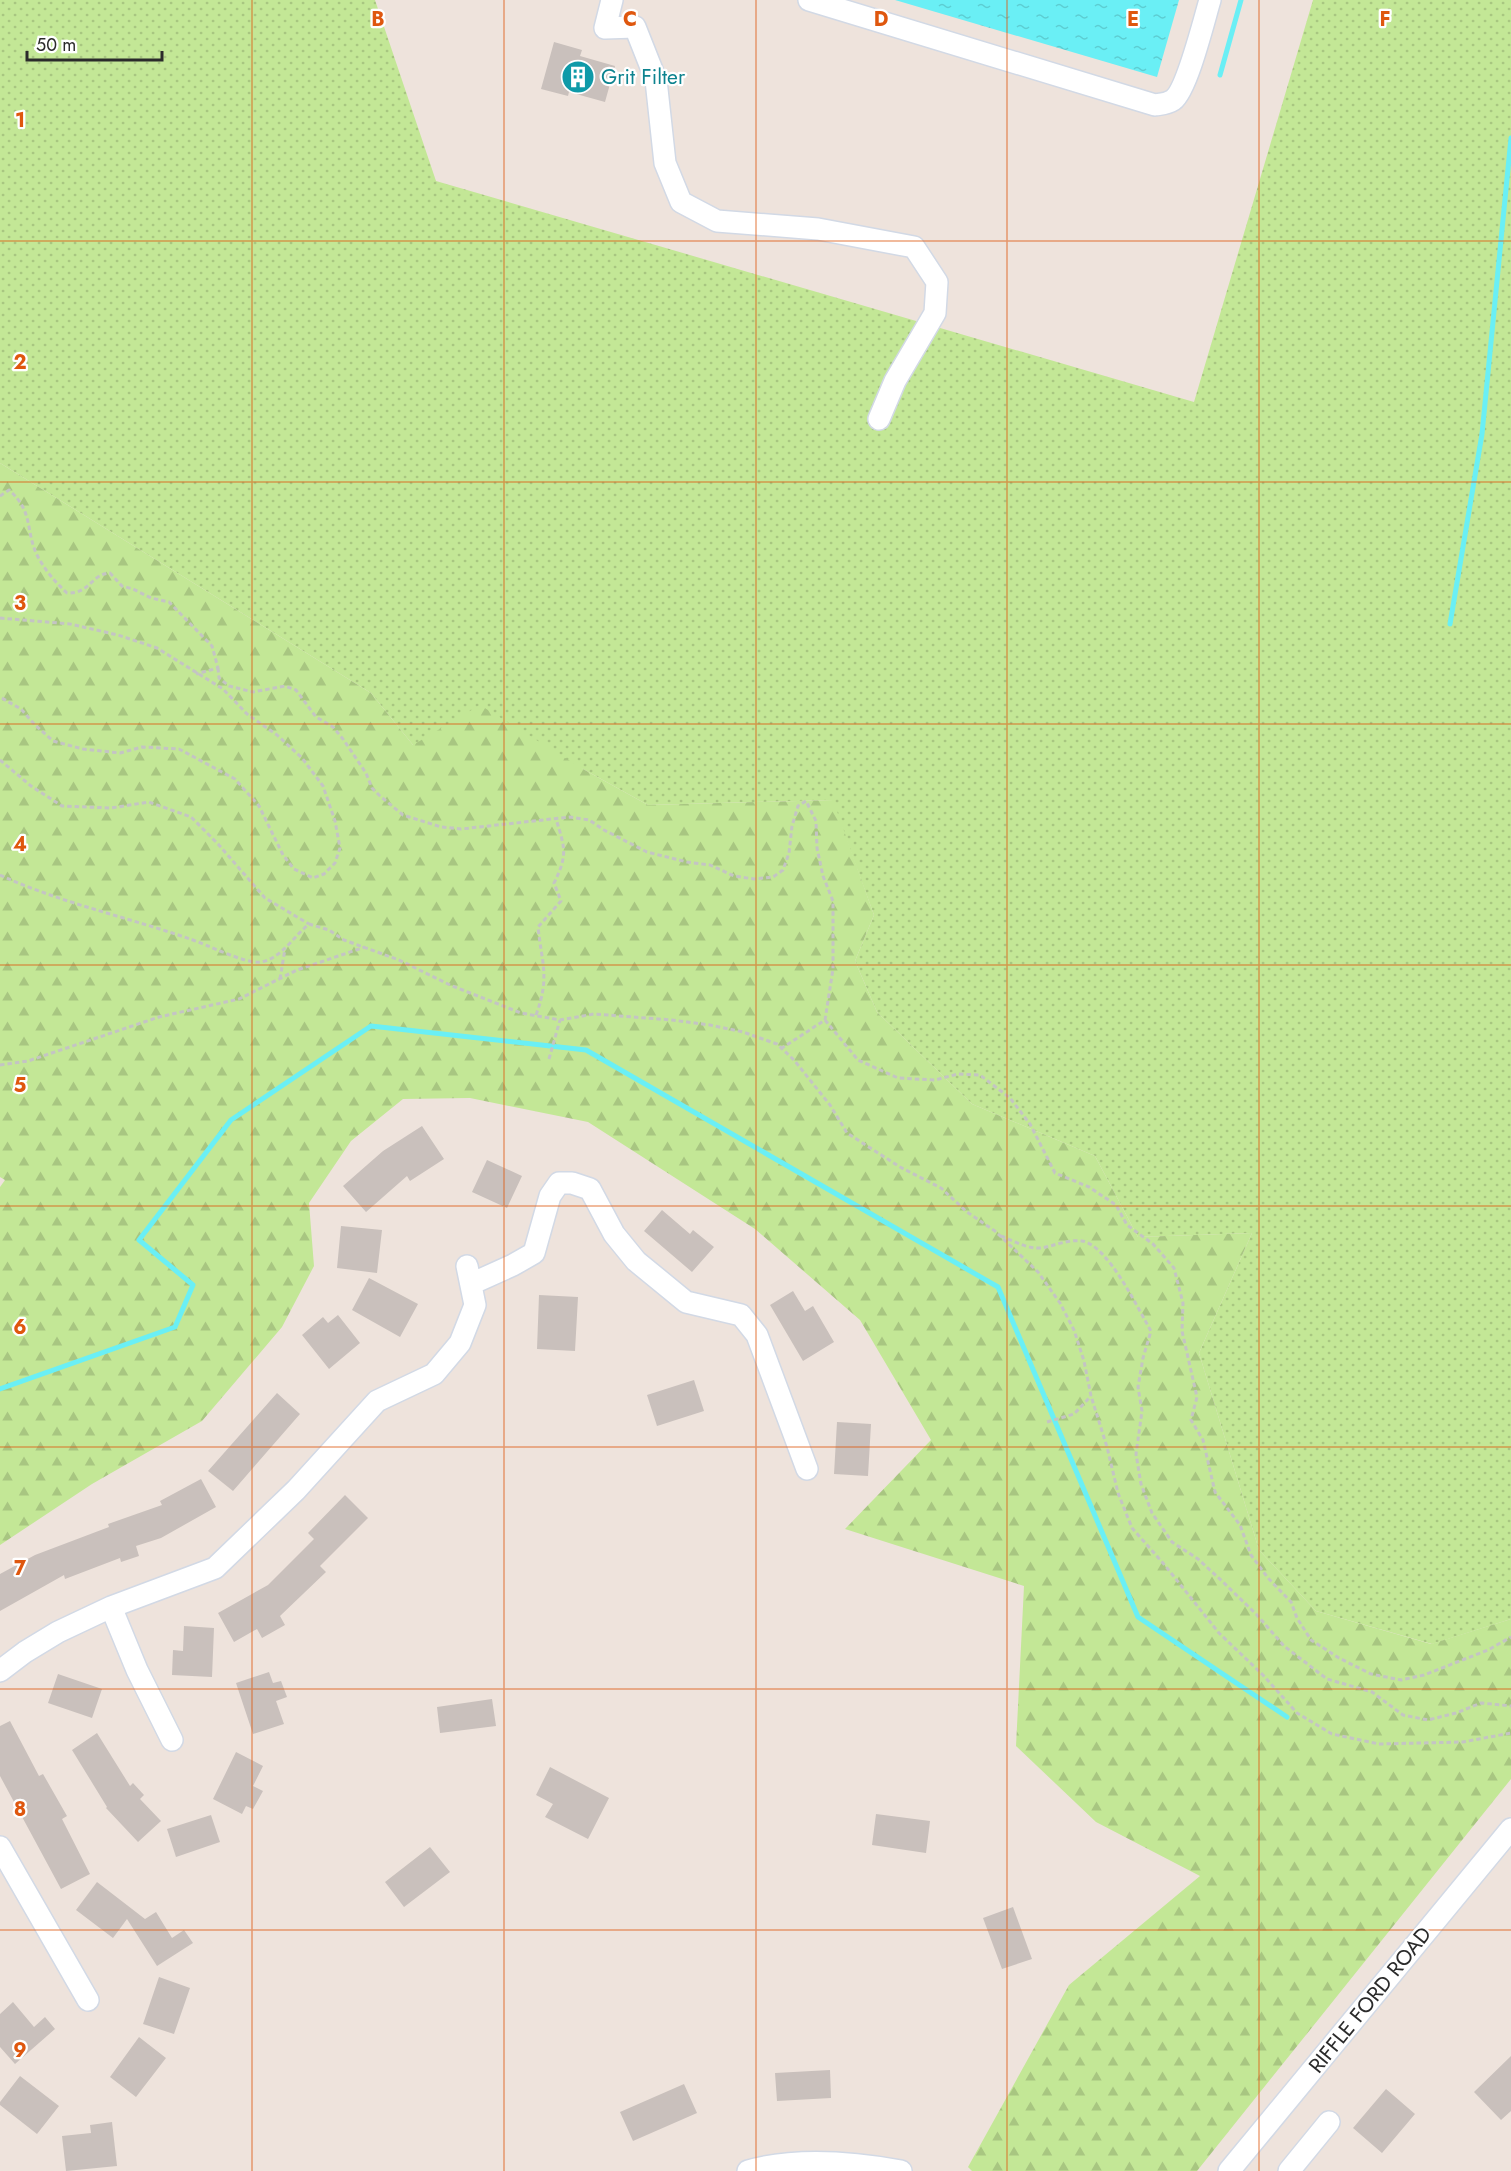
<svg xmlns="http://www.w3.org/2000/svg" width="1511" height="2171" viewBox="0 0 1511 2171" font-family="Jost,sans-serif">
  <defs>
    <pattern id="grass-dots" width="8" height="8" patternUnits="userSpaceOnUse" patternTransform="scale(1.5)"><rect width="8" height="8" fill="#c3e796"/><path d="M2 2h.1M6 6h.1" fill="none" stroke="#a8c681" stroke-width="1.8" stroke-linecap="round"/></pattern>
    <pattern id="forest-firs" width="22" height="20" patternUnits="userSpaceOnUse" patternTransform="scale(1.5)"><rect width="22" height="20" fill="#c3e796"/><path d="M5 1l3.5 6h-7zM16 11l3.5 6h-7z" fill="#a8c681"/></pattern>
    <pattern id="water-ripples" width="26" height="14" patternUnits="userSpaceOnUse" patternTransform="scale(1.5)"><rect width="26" height="14" fill="#6aeff5"/><path d="M2 4q2-2 4 0t4 0M15 11q2-2 4 0t4 0" fill="none" stroke="#5ccdd2"/></pattern>
  </defs>
  <rect width="100%" height="100%" fill="#eee3dc"/>
  <path fill="url(#grass-dots)" d="M0 0H375L436 181 1194 402 1313 0H1511V1619L1432 1644 1316 1611 1259 1550 1199 1353 1252 1233 1138 1237 1095 1156 972 1104 877 1012 855 961 874 915 832 800 648 805 583 769 413 745 371 693 0 463Z"/>
  <path fill="url(#forest-firs)" d="M0 463 371 693 413 745 480 705 583 769 648 805 833 800 874 915 855 961 877 1012 972 1104 1095 1156 1138 1237 1252 1233 1199 1353 1259 1550 1316 1611 1431 1644 1511 1619V1779L1197 2171H972L968 2167 1069 1985 1200 1876 1096 1822 1016 1746 1024 1586 845 1529 931 1440 860 1320 755 1229 588 1122 470 1098 403 1099 351 1141 309 1203 314 1266 282 1327 202 1421 92 1484 0 1545V1187L5 1180 0 1177Z"/>
  <path fill="url(#water-ripples)" d="M895 0H1179L1157 77Z"/>
  <g fill="none" stroke-linecap="round" stroke-linejoin="round">
    <path stroke="#6aeff5" stroke-width="5" d="M1220 75 1241 0
      M1450 624 1482 434 1511 138
      M0 1389 175 1327 193 1285 139 1240 231 1120 371 1026 586 1050 998 1287 1138 1617 1287 1717"/>
  </g>
  <path fill="#c9c0bc" d="M554 42 582 50 580 56 615 66 605 102 569 92 568 96 541 89Z
    M422 1126 444 1159 410 1181 407 1176 366 1212 343 1186 383 1151Z
    M487 1160 522 1176 507 1208 472 1192Z
    M662 1210 690 1234 693 1230 714 1247 692 1272 644 1231Z
    M341 1226 382 1230 377 1273 337 1268Z
    M369 1278 418 1304 400 1337 352 1310Z
    M793 1291 805 1311 813 1306 834 1342 803 1361 770 1305Z
    M539 1295 578 1297 575 1351 537 1349Z
    M338 1315 360 1343 329 1369 302 1335 323 1317 328 1323Z
    M694 1380 704 1411 657 1426 647 1395Z
    M277 1393 300 1414 233 1491 208 1471Z
    M837 1422 871 1424 868 1476 834 1474Z
    M201 1479 216 1507 161 1538 136 1546 139 1556 121 1562 120 1558 65 1579 64 1575 0 1611V1574L35 1555 109 1527 108 1524 162 1505 160 1501Z
    M345 1495 368 1518 320 1566 326 1572 280 1616 285 1625 262 1638 257 1629 234 1642 218 1613 268 1585 314 1539 308 1533Z
    M184 1626 214 1628 212 1677 172 1675 173 1650 183 1651Z
    M269 1672 273 1683 281 1681 287 1697 276 1701 284 1724 253 1734 236 1683Z
    M58 1674 102 1689 92 1718 48 1703Z
    M492 1699 496 1726 440 1733 437 1707Z
    M10 1721 39 1776 43 1774 67 1816 62 1819 90 1874 61 1889 0 1776V1726Z
    M97 1733 130 1786 133 1783 144 1795 140 1799 161 1821 138 1842 106 1808 107 1807 72 1750Z
    M236 1752 263 1766 253 1786 263 1791 253 1809 246 1806 242 1814 213 1799Z
    M550 1767 609 1798 588 1839 545 1817 553 1804 536 1795Z
    M876 1814 930 1821 926 1853 872 1845Z
    M211 1815 220 1842 176 1857 167 1829Z
    M430 1847 450 1872 404 1907 385 1882Z
    M97 1882 145 1919 156 1912 172 1938 184 1930 193 1943 157 1966 127 1919 113 1938 76 1910Z
    M1013 1907 1032 1959 1002 1969 983 1918Z
    M159 1977 190 1988 174 2034 143 2024Z
    M13 2002 34 2027 45 2017 55 2029 15 2064 0 2047V2014Z
    M139 2037 166 2058 136 2097 110 2077Z
    M1511 2056V2111L1501 2120 1474 2092Z
    M830 2070 831 2098 777 2101 775 2073Z
    M20 2076 59 2106 37 2134 0 2105V2102Z
    M684 2084 697 2113 633 2141 620 2112Z
    M1386 2089 1415 2114 1382 2153 1353 2128Z
    M112 2122 117 2166 66 2171 62 2136 91 2133 90 2125Z"/>
  <g fill="none" stroke-linecap="round" stroke-linejoin="round">
    <defs>
      <path id="minor" d="M612 0 605 28 635 27 656 80 665 163 681 202 717 221 818 229 914 247 937 282 935 313 895 381 879 419
        M809 0 1155 105C1161 104 1167 104 1173 100 1187 90 1204 20 1210 0
        M471 1284 513 1265 534 1253 550 1196 559 1183H572L590 1189 614 1234 636 1261 686 1302 741 1315 757 1335 807 1469
        M111 1607 137 1670 172 1740
        M0 1671 25 1652 58 1632 111 1607 215 1568 296 1490 377 1401 434 1374 460 1343 475 1305 467 1266
        M0 1847 88 2000
        M748 2171C797 2157 852 2162 901 2171
        M1229 2171 1511 1829
        M1289 2171 1329 2122"/>
    </defs>
    <use href="#minor" stroke="#d2d9e5" stroke-width="24"/>
    <path stroke="#c4c4c4" stroke-width="3" stroke-dasharray="4.5 3" stroke-linecap="butt" d="M0 496 9 490C34 512 25 530 37 555 44 569 55 582 67 593 90 594 91 574 110 573L122 586 133 589 151 598 169 602 212 646 218 668 196 674
      M0 618 70 624 118 635 157 648 223 689 247 714 277 735 302 758 323 786 335 821 340 848 335 863 324 874 313 878 294 869 283 855 259 806 235 779 179 749 142 747 120 753 83 749 53 741 35 725 21 709 0 697
      M218 668 219 678 229 686 253 692 285 686 296 690 316 717 333 727 343 739 366 773 372 788 380 796 403 815 441 827 461 829 570 817 589 820 604 830 647 852 687 862 710 865 734 876 754 879 773 877 783 870 789 853 792 826 798 806 806 801 816 821 817 848 823 876 833 901V969L825 1020 782 1048
      M0 760 31 786 62 806 111 808 149 802 191 817 218 844 265 898 309 924
      M0 875C61 903 127 917 190 939 206 944 245 964 260 962 280 960 295 935 309 924L329 930 344 940 399 960 450 985 521 1013 560 1020 594 1014 672 1020 710 1025 743 1032 777 1044 794 1060 830 1105 847 1133 900 1167 941 1188 967 1212 995 1231 1038 1272 1060 1303 1074 1330 1084 1361 1091 1396 1107 1447 1118 1493 1132 1528 1163 1563 1219 1633 1263 1675 1297 1713 1332 1734 1379 1744 1463 1742 1511 1733
      M280 979 285 949
      M536 1015C550 977 542 965 538 927L561 901 554 883C568 855 565 848 556 819
      M825 1020 858 1060 898 1078 935 1080 958 1074 980 1075 1010 1098 1030 1124 1055 1173 1089 1187 1116 1205 1127 1225 1153 1244 1174 1268 1183 1303 1182 1331 1197 1397 1191 1420 1203 1440 1215 1492 1240 1525 1251 1555 1268 1578 1291 1602 1297 1618 1311 1640 1339 1658 1371 1674 1401 1680 1424 1675 1488 1650 1511 1637
      M549 1059 560 1020
      M0 1065 28 1061 159 1017 239 999 297 970 365 947
      M1001 1236C1014 1241 1027 1249 1041 1248 1054 1246 1068 1239 1082 1241 1108 1245 1138 1309 1151 1331L1143 1358 1138 1387 1142 1411 1136 1454 1141 1484 1152 1513 1172 1542 1198 1559 1223 1582 1257 1615 1284 1646 1327 1679 1372 1692 1403 1715 1428 1720 1456 1713 1481 1703 1511 1706
      M1047 1422 1074 1414 1091 1396"/>
    <use href="#minor" stroke="#fff" stroke-width="21"/>
  </g>
  <path fill="none" stroke="#df570e" stroke-width="1.5" stroke-opacity="0.55" d="M252 0V2171M504 0V2171M756 0V2171M1007 0V2171M1259 0V2171M0 241H1511M0 482H1511M0 724H1511M0 965H1511M0 1206H1511M0 1447H1511M0 1689H1511M0 1930H1511"/>
  <defs>
    <symbol id="building-disc" viewBox="-11 -11 22 22"><circle r="9.5" fill="#0f9aa8" stroke="#fff"/><path d="M-4-6H4V6H1V3H-1V6H-4ZM-2.5-4.3h1.7v1.8h-1.7ZM.8-4.3h1.7v1.8H.8ZM-2.5-1h1.7V.8h-1.7ZM.8-1h1.7V.8H.8Z" fill="#fff"/></symbol>
  </defs>
  <g fill-rule="evenodd">
    <use href="#building-disc" x="559" y="58" width="38" height="38"/>
  </g>
  <g text-anchor="middle" stroke-width="4.5" stroke-linejoin="round" paint-order="stroke">
    <g font-size="21" fill="#0d838f" stroke="#fff" text-anchor="start">
      <text x="601" y="84">Grit Filter</text>
    </g>
    <g font-size="21" fill="#2b2b2b" stroke="#fff">
      <text transform="translate(1370 2000) rotate(-51)" y="7">RIFFLE FORD ROAD</text>
    </g>
  </g>
  <g font-size="20" text-anchor="middle" font-weight="bold" fill="#df570e" stroke="#fff" stroke-width="4.5" stroke-linejoin="round" paint-order="stroke">
    <text x="378" y="26">B</text>
    <text x="630" y="26">C</text>
    <text x="881" y="26">D</text>
    <text x="1133" y="26">E</text>
    <text x="1385" y="26">F</text>
    <text x="20" y="127">1</text>
    <text x="20" y="369">2</text>
    <text x="20" y="610">3</text>
    <text x="20" y="851">4</text>
    <text x="20" y="1092">5</text>
    <text x="20" y="1334">6</text>
    <text x="20" y="1575">7</text>
    <text x="20" y="1816">8</text>
    <text x="20" y="2057">9</text>
  </g>
  <path d="M27 51v9h135v-9" fill="none" stroke="#2b2b2b" stroke-width="3"/>
  <text x="36" y="51" font-size="18" fill="#2b2b2b" stroke="#ffffff" stroke-width="4.5" paint-order="stroke">50 m</text>
</svg>
